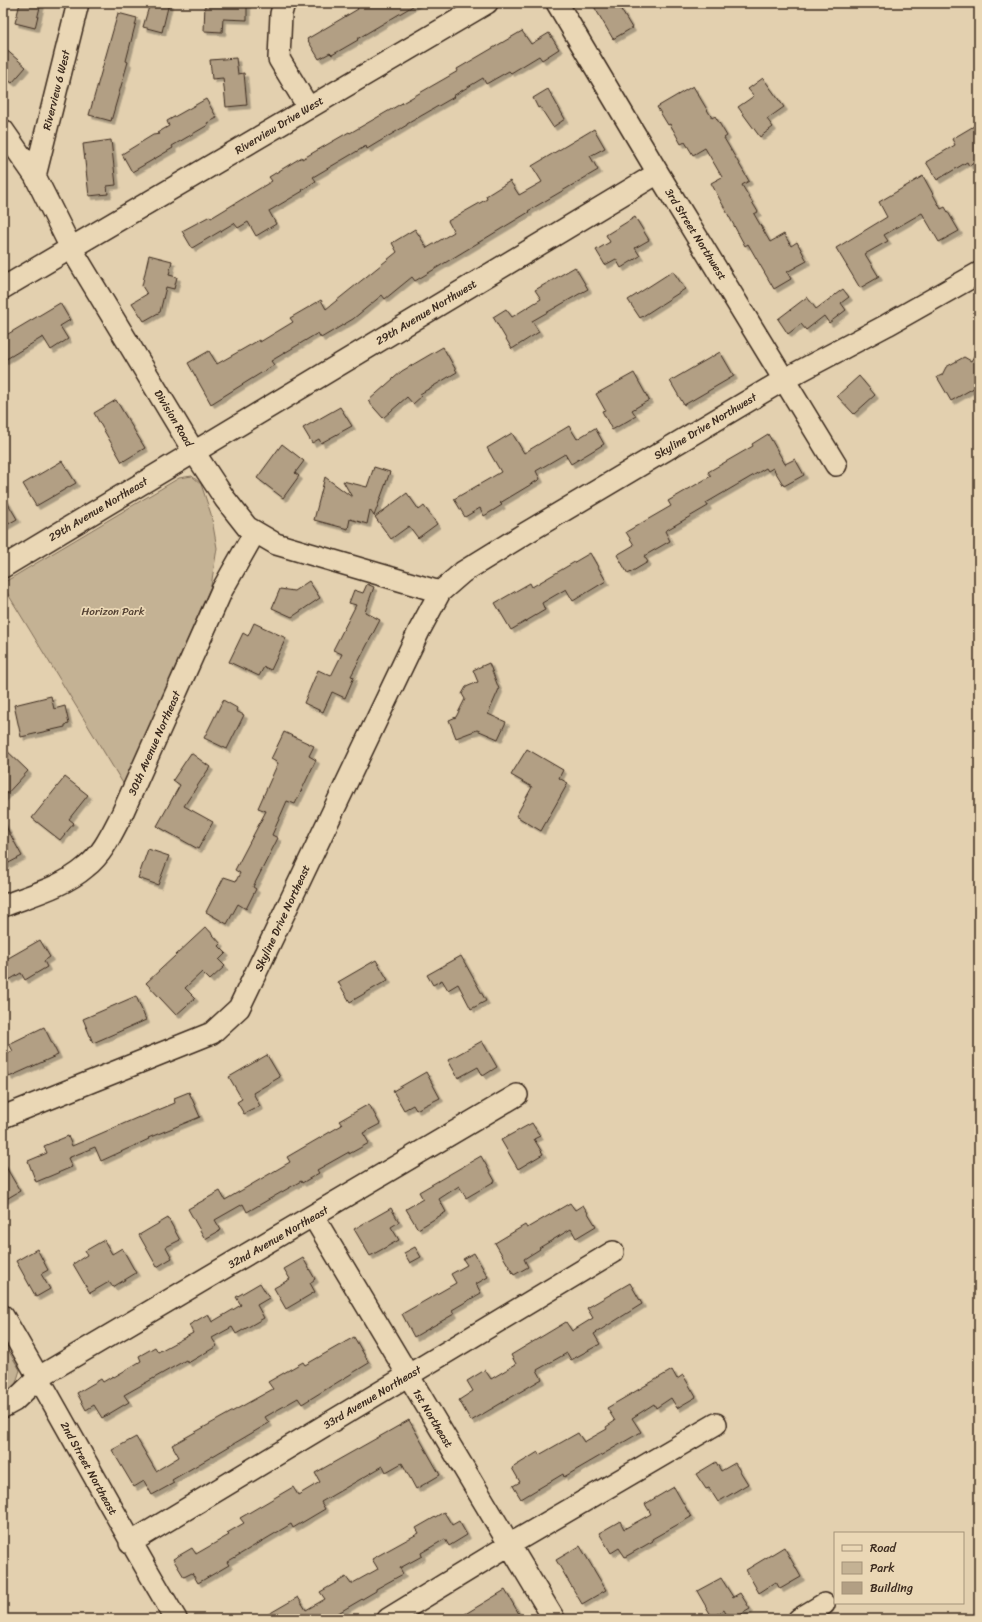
<svg xmlns="http://www.w3.org/2000/svg" width="982" height="1622" viewBox="0 0 982 1622" font-family="Sriracha,sans-serif">
  <defs>
    <filter id="shadow"><feDropShadow dx="3.5" dy="3.5" stdDeviation="0" flood-color="#0004"/></filter>
  </defs>
  <rect width="100%" height="100%" fill="#e3d0af"/>
  <filter id="ink" filterUnits="userSpaceOnUse"><feTurbulence type="fractalNoise" baseFrequency=".025" numOctaves="2"/><feDisplacementMap in="SourceGraphic" scale="8" xChannelSelector="R" yChannelSelector="G"/><feConvolveMatrix kernelMatrix="1 2 1 2 8 2 1 2 1" color-interpolation-filters="sRGB"/></filter>
  <g filter="url(#ink)">
    <path fill="#c4b294" stroke="#806e59" d="M192 476 201 484 211 514 217 548 211 586 124 785 3 586V583L179 478Z
      M3 1342 20 1370 15 1386 3 1393Z"/>
    <path fill="#b29f84" stroke="#3b2a1e" filter="url(#shadow)" d="M20 3H41L35 28 15 23Z
      M150 3H169L162 32 143 27Z
      M205 3H247V20L223 19 222 32 204 31Z
      M355 3H418L357 39 358 40 332 55 330 53 319 59 307 39 358 9Z
      M592 3H617L632 28 613 39Z
      M118 13 137 18 126 61 128 62 111 121 89 115Z
      M522 31 531 44 549 33 559 49 542 60 539 56 511 73 509 71 486 84 483 78 453 96 454 97 407 124V125L367 149 366 146 313 177 316 181 302 190 303 191 269 211 276 224 256 236 248 222 238 228 234 223 192 248 182 231 210 216 211 218 272 181 269 177 302 157V159L349 132 350 133 458 71 457 69Z
      M3 47 26 67 12 83 3 76Z
      M236 58 238 74 244 73 247 105 226 107 223 78 212 79 210 60Z
      M763 78 784 107 767 119 773 127 760 137 738 107 754 96 748 89Z
      M693 86 712 118 715 116 727 136 724 138 749 181 742 185 758 212 754 214 770 242 784 234 791 246 797 242 807 261 787 272 791 279 774 289 748 244 745 246 711 183 722 177 705 148 693 155 685 142 681 144 670 124 668 125 657 107Z
      M548 89 565 119 553 127 540 107 538 108 533 98Z
      M206 99 217 118 207 123 208 125 172 146 173 148 132 172 122 154 153 135 160 134 157 133 169 126 167 121Z
      M979 123V160L969 166 967 162 937 180 926 162 955 145 952 139Z
      M594 129 605 148 590 156 598 170 528 211 529 212 415 281 412 277 385 299 382 295 353 319 321 338 318 333 271 361 274 365 211 404 188 363 209 351 217 364 259 340 260 342 293 322 290 318 321 300 326 309 397 252 392 243 415 229 427 248 454 232 448 221 487 199 486 196 510 181 519 195 542 182 532 166Z
      M111 140 116 185 107 186 108 194 89 196 83 144Z
      M923 176 941 209 945 207 959 231 939 242 922 213 884 235 888 241 865 254 879 277 860 288 836 248 887 217 879 202Z
      M635 217 649 240 635 248 640 256 621 268 616 259 605 265 596 250 610 242 606 235Z
      M149 255 172 261 169 275 177 277 174 289 166 287 160 312 144 321 132 303 147 294 142 286Z
      M575 267 588 289 532 321 539 332 512 349 493 317 506 309 512 317 541 299 535 290Z
      M673 271 685 289 640 318 628 300Z
      M843 289 849 297 841 303 846 310 829 323 824 316 806 330 801 324 788 334 778 319 807 297 816 309Z
      M60 303 70 320 60 326 68 339 51 350 43 337 3 361V337Z
      M443 347 457 372 420 394 422 396 413 404 407 397 383 418 368 401 402 371Z
      M979 348V385L951 401 937 377 942 375 946 367 964 357 971 361Z
      M720 352 734 376 684 405 670 381Z
      M634 373 649 400 632 410 636 416 612 430 602 411 605 410 596 394Z
      M859 376 875 395 854 414 837 396Z
      M116 400 145 448 122 462 94 413Z
      M340 407 352 426 321 443 319 439 312 443 303 428Z
      M569 426 577 439 595 428 604 444 571 464 565 454 536 471 540 479 500 503 502 505 484 516 480 508 465 517 454 499 501 472 487 448 512 433 524 453Z
      M768 434 785 464 795 459 804 475 784 486 773 468 768 471 766 468 706 503 708 506 665 531 670 541 644 556 648 562 628 574 617 555 634 545 626 532 671 506 668 501 711 476 708 472 753 446 752 444Z
      M282 444 304 461 295 473 299 476 283 498 257 478Z
      M62 461 76 483 36 506 23 484Z
      M374 467 390 472 374 516 370 510 367 524 350 519 348 529 314 520 325 477 352 497 343 481 367 487Z
      M407 493 419 510 424 506 437 524 418 538 409 526 391 539 375 517Z
      M3 495 17 519 3 527Z
      M590 553 606 581 573 601 566 589 542 603 545 610 511 630 495 603 530 583 532 587Z
      M309 581 320 598 292 617 272 608 280 589 294 591Z
      M367 584 374 587 365 612 380 620 351 676 354 677 345 698 332 692 323 712 304 703 318 670 331 676 342 654 333 650 356 605 349 603 354 590 363 593Z
      M254 623 286 638 271 670 264 667 259 676 229 662 243 633 248 636Z
      M489 663 499 689 488 714 506 722 498 739 477 730 456 738 449 720 456 717 465 699 462 694 466 687 478 682 473 670Z
      M51 696 54 709 65 706 69 724 65 725V727L21 737 14 705Z
      M223 700 237 708 236 711 244 715 227 749 204 738Z
      M284 732 314 746 309 756 316 760 295 804 287 801 272 835 278 838 253 887 256 889 246 909 238 904 227 924 206 912 224 877 236 881 240 873 235 870 266 811 258 808 278 763 271 759Z
      M3 747 28 771 3 798Z
      M527 749 563 770 559 778 568 783 541 831 516 816 532 787 511 775Z
      M191 753 210 767 184 806 213 822 198 849 157 826 180 785 173 780Z
      M65 777 88 795 69 819 74 823 60 840 32 818Z
      M3 821 22 856 3 866Z
      M148 849 169 856 158 885 138 878Z
      M206 927 221 944 219 946 226 953 219 960 225 966 210 980 202 972 185 988 195 998 176 1015 146 983Z
      M40 940 50 957 44 961 47 967 25 980 21 973 9 980 3 969V961Z
      M461 956 486 1001 471 1009 458 984 448 990 442 980 433 985 427 975Z
      M376 960 388 980 350 1002 338 982Z
      M136 996 146 1020 93 1043 83 1019Z
      M44 1027 58 1055 9 1077 3 1064V1056L13 1051 9 1044Z
      M482 1041 497 1067 483 1076 478 1067 458 1078 448 1060Z
      M267 1055 280 1077 253 1093 260 1106 244 1114 237 1102 242 1099 229 1077Z
      M426 1072 440 1098 416 1110 413 1105 404 1110 393 1091Z
      M189 1092 200 1117 148 1138 149 1139 101 1161 95 1147 68 1158 72 1167 36 1182 28 1161 47 1153 44 1146 68 1136 72 1146 139 1117V1118L175 1103 174 1098Z
      M369 1104 380 1124 363 1133 369 1143 349 1154V1152L317 1170 319 1173 302 1183 301 1181 247 1212 243 1204 215 1220 221 1230 205 1239 188 1209 220 1191 225 1200 290 1162 287 1157 342 1125 339 1121Z
      M532 1123 540 1136 534 1139 543 1154 518 1169 501 1140Z
      M481 1156 495 1181 466 1198 459 1186 439 1199 446 1212 418 1229 406 1209 423 1199 419 1192Z
      M3 1162 20 1191 3 1201Z
      M570 1203 575 1210 583 1205 596 1226 576 1238 571 1229 539 1248 540 1249 524 1259 528 1267 514 1275 495 1243 525 1225 527 1228Z
      M391 1208 399 1222 391 1227 399 1240 370 1256 354 1229Z
      M168 1218 180 1240 166 1247 172 1258 157 1267 139 1235Z
      M104 1240 112 1254 122 1248 136 1273 113 1287 109 1282 90 1293 73 1264 87 1255 85 1251Z
      M415 1247 421 1257 410 1263 404 1253Z
      M37 1249 48 1270 41 1274 50 1289 36 1297 16 1261Z
      M474 1253 488 1277 476 1284 481 1293 452 1310 454 1314 414 1337 402 1314 456 1283 451 1274 467 1265 463 1259Z
      M303 1258 315 1279 310 1283 315 1292 286 1309 274 1288 290 1279 284 1269Z
      M260 1283 269 1298 257 1305 264 1318 236 1334 232 1327 212 1338 217 1346 188 1363 186 1360 124 1395 129 1402 102 1418 94 1405 86 1410 77 1393 101 1379 103 1382 113 1376 114 1377 141 1361 139 1356 155 1347 158 1352 193 1333 189 1325 208 1314 212 1322 241 1305 236 1297Z
      M630 1283 642 1304 594 1334 600 1344 571 1360 567 1353 537 1370 542 1379 471 1421 459 1400 473 1391 467 1381 485 1370 491 1379 516 1364 511 1355 566 1322 572 1331 593 1318 587 1308Z
      M354 1337 369 1363 302 1404 298 1398 265 1417 269 1423 172 1480 174 1483 152 1495 144 1481 134 1487 112 1450 136 1437 156 1471 179 1457 172 1445 273 1389 268 1382 303 1362 305 1365Z
      M672 1370 677 1379 683 1375 696 1397 677 1408 671 1398 656 1408 654 1404 632 1418 641 1432 564 1477 563 1474 521 1499 513 1486 520 1482 512 1468 538 1452 539 1455 578 1433 584 1442 607 1429 606 1427 615 1421 607 1408Z
      M409 1420 440 1475 416 1489 402 1463 386 1472 383 1466 321 1502 325 1509 293 1528 291 1524 227 1562 229 1565 198 1583 192 1573 184 1577 173 1559 192 1548 196 1554 229 1535 227 1533 244 1523 240 1518 293 1487 298 1495 320 1482 315 1473Z
      M716 1462 721 1471 735 1463 748 1484 718 1502 709 1488 706 1489 696 1474Z
      M674 1487 691 1517 652 1539 653 1541 625 1557 619 1548 611 1553 599 1533 620 1521 624 1529 651 1514 645 1504Z
      M444 1512 452 1525 459 1521 467 1535 449 1546 445 1539 421 1553 422 1556 400 1568 403 1574 376 1589V1591L328 1619H260L298 1597 306 1610 325 1599 320 1592 346 1577 351 1584 378 1569 372 1559 419 1533 416 1528Z
      M580 1546 606 1590 582 1604 556 1560Z
      M784 1547 801 1577 780 1589 776 1582 759 1593 746 1570Z
      M721 1578 733 1597 740 1593 750 1609 733 1619H729L724 1610 712 1617 697 1591Z
      M505 1590 522 1619H457Z"/>
    <g fill="none" stroke-linecap="round" stroke-linejoin="round">
      <defs>
        <path id="minor" d="M284 3 281 14 279 59 308 107
          M557 3 658 173 836 465
          M3 130 35 176 71 248 194 452 225 499 247 527 276 544 440 592
          M35 176 78 3
          M3 288 487 3
          M3 567 658 173
          M3 906C31 895 63 887 86 867 103 854 112 833 122 814L222 590 255 532
          M3 1117 212 1033 239 1008 419 631 440 592 463 572 526 533 785 379 887 325 979 273
          M313 1216 554 1619
          M3 1316C62 1416 116 1519 176 1619
          M3 1407 14 1401 39 1377 517 1095
          M130 1543 613 1252
          M388 1619 509 1545 716 1424
          M799 1619 824 1604"/>
      </defs>
      <use href="#minor" stroke="#3b2a1e" stroke-width="24"/>
      <use href="#minor" stroke="#ead7b5" stroke-width="21"/>
    </g>
  </g>
  <g text-anchor="middle" stroke-width="3.5" stroke-linejoin="round" paint-order="stroke">
    <g font-size="11" fill="#3b2a1e" stroke="#ead7b5">
      <text transform="translate(56 90) rotate(-76)" y="4">Riverview 6 West</text>
      <text transform="translate(279 125) rotate(-31)" y="4">Riverview Drive West</text>
      <text transform="translate(696 234) rotate(58)" y="4">3rd Street Northwest</text>
      <text transform="translate(426 312) rotate(-31)" y="4">29th Avenue Northwest</text>
      <text transform="translate(174 418) rotate(59)" y="4">Division Road</text>
      <text transform="translate(705 426) rotate(-31)" y="4">Skyline Drive Northwest</text>
      <text transform="translate(98 509) rotate(-31)" y="4">29th Avenue Northeast</text>
      <text transform="translate(154 743) rotate(-66)" y="4">30th Avenue Northeast</text>
      <text transform="translate(282 918) rotate(-65)" y="4">Skyline Drive Northeast</text>
      <text transform="translate(278 1237) rotate(-30)" y="4">32nd Avenue Northeast</text>
      <text transform="translate(372 1397) rotate(-31)" y="4">33rd Avenue Northeast</text>
      <text transform="translate(433 1418) rotate(59)" y="4">1st Northeast</text>
      <text transform="translate(89 1468) rotate(61)" y="4">2nd Street Northeast</text>
    </g>
    <g font-size="11" fill="#503e30" stroke="#ead7b5">
      <text x="113" y="615">Horizon Park</text>
    </g>
  </g>
  <rect width="982" height="1622" fill="none" stroke="#ead7b5" stroke-width="16"/>
  <rect x="8" y="8" width="966" height="1606" fill="none" stroke="#3b2a1e" stroke-width="1.5" filter="url(#ink)"/>
  <rect x="834" y="1532" width="130" height="72" fill="#ead7b5" stroke="#a49279"/>
  <rect x="842" y="1545" width="20" height="6" fill="#ead7b5" stroke="#a49279"/>
  <text x="870" y="1552" font-size="12" fill="#3b2a1e">Road</text>
  <rect x="842" y="1562" width="20" height="12" fill="#c4b294" stroke="#a49279"/>
  <text x="870" y="1572" font-size="12" fill="#3b2a1e">Park</text>
  <rect x="842" y="1582" width="20" height="12" fill="#b29f84" stroke="#a49279"/>
  <text x="870" y="1592" font-size="12" fill="#3b2a1e">Building</text>
</svg>
